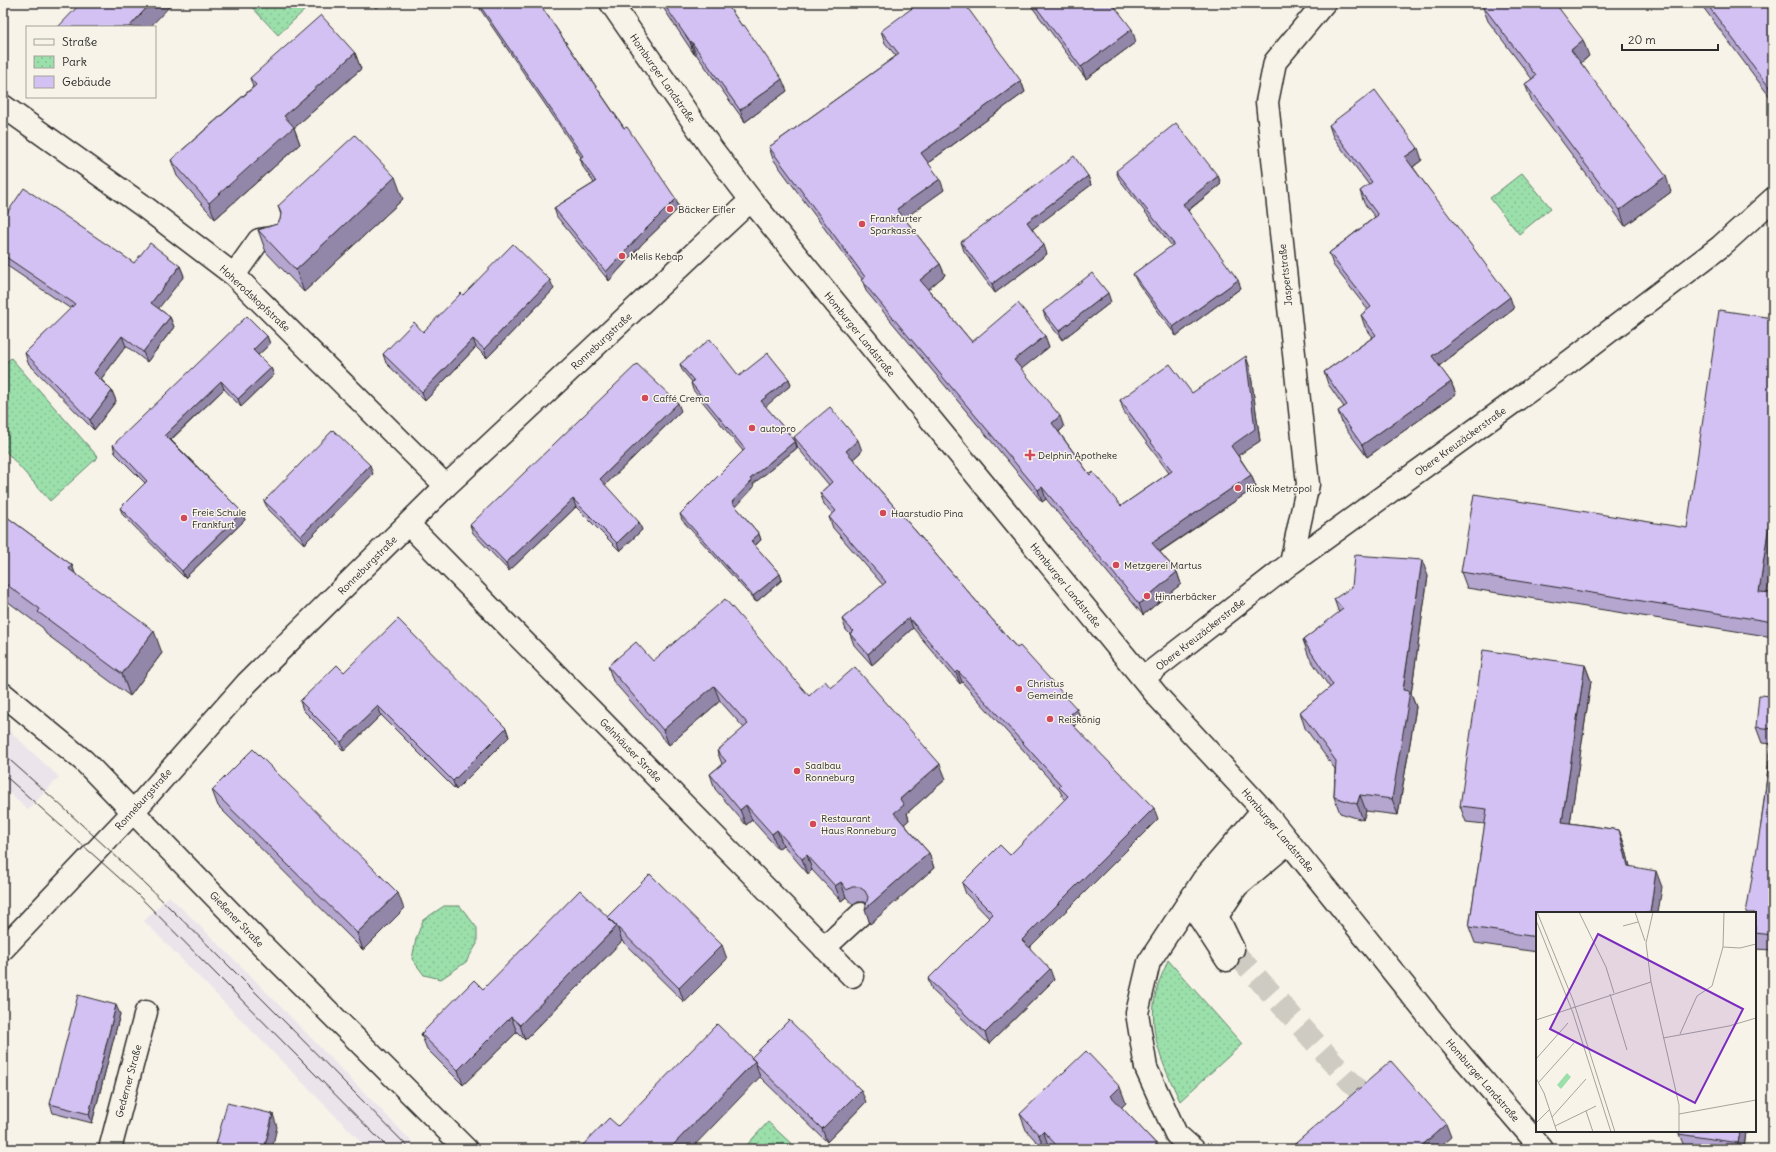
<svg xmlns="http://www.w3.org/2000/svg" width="1776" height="1152" viewBox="0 0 1776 1152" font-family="Delius,sans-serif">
  <defs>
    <pattern id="park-dots" width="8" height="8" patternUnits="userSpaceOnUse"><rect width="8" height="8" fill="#9bdfab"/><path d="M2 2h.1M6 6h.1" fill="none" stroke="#86c093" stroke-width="1.8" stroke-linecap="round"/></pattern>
  </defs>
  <rect width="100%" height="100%" fill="#f7f3e8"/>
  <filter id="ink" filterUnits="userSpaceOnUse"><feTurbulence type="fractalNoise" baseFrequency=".025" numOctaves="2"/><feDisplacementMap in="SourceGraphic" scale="8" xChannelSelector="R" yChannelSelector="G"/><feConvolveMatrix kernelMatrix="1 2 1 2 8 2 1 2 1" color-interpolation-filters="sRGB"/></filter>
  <g filter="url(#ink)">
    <path fill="#ece4eb" d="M3 725 59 777 28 810 3 787Z
      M169 896 244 969 419 1149H368L144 921Z"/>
    <path fill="url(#park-dots)" stroke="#63856b" d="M251 3H306L309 6 278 35 249 4Z
      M1522 173 1551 208 1519 234 1490 198Z
      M11 358 98 457 50 501 3 448V365Z
      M444 906H460L477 928V944L466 962 441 979 424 975 412 959 416 939 423 920Z
      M1168 960 1242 1044 1180 1101C1163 1065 1147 1033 1156 992 1158 982 1164 971 1168 960Z
      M768 1122 797 1149H743Z"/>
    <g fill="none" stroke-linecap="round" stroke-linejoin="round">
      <path stroke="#cecbc2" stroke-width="22" stroke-dasharray="22 11" stroke-linecap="butt" d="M1235 953 1411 1149"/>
      <defs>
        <path id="minor" d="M611 3 712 149 751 200 1159 698 1263 810 1443 1034 1542 1149
          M3 106 142 205 234 275 446 486
          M234 275 259 240 277 237
          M409 525 852 976
          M1291 563 1308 484 1267 102 1275 62 1324 3
          M1143 678 1291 563 1569 362 1720 247 1773 199
          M824 948 861 914
          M3 949 133 812 247 683 446 486 751 200
          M1233 949 1217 916 1237 886 1289 842
          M1227 960 1199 917 1214 884 1277 829
          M110 1149 146 1012
          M1193 1149 1176 1134 1146 1068 1137 1013 1149 962 1203 880 1263 810"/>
        <path id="major" d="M3 694 84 761 262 945 466 1149"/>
      </defs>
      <use href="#minor" stroke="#2b2b2b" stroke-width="25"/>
      <use href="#major" stroke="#2b2b2b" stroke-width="25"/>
      <use href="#minor" stroke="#f7f3e8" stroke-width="22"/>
      <use href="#major" stroke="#f7f3e8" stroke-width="22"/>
      <path stroke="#2b2b2b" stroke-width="1" d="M3 754C146 878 277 1014 410 1149
        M3 774 136 893 389 1149"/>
    </g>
    <path fill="#b5a6d0" stroke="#2b2b2b" d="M372 3H385L376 8Z
      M478 3H539L679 208 642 244 609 281 557 217 554 208 594 183 583 167 580 158 581 157 480 9Z
      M660 3H726L787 91 745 122 696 54H694Z
      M1029 3H1112L1136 42 1086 79Z
      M1700 3H1773V101Z
      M1482 5 1589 56 1581 63 1671 192 1625 226 1531 100 1525 84 1532 79 1488 21Z
      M881 31 1021 81 1025 92 928 163 944 190 904 218 940 264 945 275 928 289 972 342 1045 336 1049 347 1021 369 1064 427 1059 432 1090 475 1121 506 1169 473 1124 412 1120 400 1192 393 1250 368 1260 441 1238 455 1251 475 1256 487 1160 552 1177 572 1181 584 1143 615 1046 499 1042 502 866 291 862 279 773 159 769 147 896 56 885 43Z
      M355 53 361 69 294 128 300 144 215 219 177 176 171 160 253 87 250 78Z
      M1329 125 1422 160 1413 167 1514 309 1439 366 1451 382 1456 394 1367 457 1342 423 1338 411 1344 407 1328 384 1324 372 1373 337 1365 327 1361 315 1368 310 1333 265 1329 253 1375 217 1364 203 1360 191 1369 185 1333 137Z
      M1116 171 1218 176 1221 184 1188 211 1241 288 1176 336 1137 282 1133 274 1172 246 1119 179Z
      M1088 176 1091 185 1032 229 1047 254 995 293 964 251 961 242Z
      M403 199 304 292 266 252 258 230 277 224 280 220 281 215 278 206Z
      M3 219 134 263 180 266 184 276 158 308 170 317 174 327 147 362 126 346 101 379 112 391 116 401 94 430 28 363 25 353 71 309 3 263Z
      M554 289 487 358 476 347 425 401 386 363 383 354 423 332 463 295Z
      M1111 302 1062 340 1046 319 1043 311Z
      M267 336 270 344 258 355 271 368 274 375 241 407 224 389 171 440 242 512 245 520 185 578 123 515 120 508 145 483 115 453 113 445Z
      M680 364 739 376 789 379 791 385 765 406 795 441 797 448 753 484 754 487 736 507 759 534 761 540 755 546 780 574 782 580 756 602 682 520 680 514 743 451 693 390 691 383 692 382 682 370Z
      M681 411 605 485 642 530 620 551 576 507 509 571 473 533 470 525Z
      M794 437 862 451 853 459 1017 648 1081 719 1074 726 1158 819 1029 947 1054 980 989 1044 932 990 928 979 989 918 966 894 962 883 1010 855 1065 800 1063 798 1060 791 962 682 960 684 913 628 872 665 854 645 850 634 846 630 842 619 883 585 833 528 829 517 833 514 824 504 820 493 829 485 798 448Z
      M373 474 304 544 268 509 264 501Z
      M3 514 72 565 75 574 162 653 130 696 46 634 43 628 3 598Z
      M1461 572 1773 593V637L1467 588Z
      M1428 576 1411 694 1416 707 1398 815 1366 811 1363 820 1340 813 1334 797 1335 769 1305 728 1300 712 1330 688 1309 657 1303 640 1339 613 1334 599Z
      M653 661 809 696 831 688 946 779 907 813 909 820 904 824 929 853 934 868 870 924 866 903 864 902H858L853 905 846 897 841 901 812 870 808 874 783 845 778 849 752 820 746 825 715 789 710 774 722 764 717 751 744 728 720 701 669 745 613 681 608 666Z
      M1585 665 1591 681 1570 823 1619 830 1625 846 1630 867 1662 887 1537 913V952L1475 943 1469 927 1485 824 1466 822 1460 806Z
      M344 672 506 728 509 737 456 790 381 715 344 751 303 710 300 701Z
      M1773 689V950L1755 949V913L1761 824 1771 744 1762 743 1756 727 1772 696Z
      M212 790 404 909 363 950 218 806Z
      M607 917 727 959 684 1002 622 941 525 1040 517 1032 463 1085 427 1049 421 1034 483 989Z
      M120 1014 92 1123 53 1113 50 1104Z
      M751 1058 866 1102 827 1142 760 1077 618 1126Z
      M1126 1103 1121 1107 1161 1149H1050L1049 1147 1047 1149H1043L1026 1130 1020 1114Z
      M1746 1131 1744 1149H1702L1684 1146 1679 1134Z"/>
    <path fill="#9387a9" stroke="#2b2b2b" d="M151 3H173L150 27H129Z
      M1132 29 1136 42 1086 79 1081 67Z
      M1583 40 1589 56 1577 66 1571 50Z
      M691 41 696 54H694L690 42Z
      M355 53 361 69 294 128 300 144 215 219 209 203 284 116Z
      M782 79 787 91 745 122 740 110Z
      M1021 81 1025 92 925 165 921 153Z
      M1773 84V98L1769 87Z
      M1418 148 1422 160 1410 169 1405 157Z
      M1088 176 1091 185 1030 231 1027 222Z
      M1218 176 1221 184 1186 212 1183 204Z
      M1666 176 1671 192 1625 226 1620 210Z
      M395 177 403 199 304 292 296 270Z
      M940 179 944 190 901 221 897 209Z
      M676 199 679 208 642 244 609 281 606 272 639 236Z
      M1044 245 1047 254 995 293 992 284Z
      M940 264 945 275 925 292 920 280Z
      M180 266 184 276 155 313 151 303Z
      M550 280 554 289 487 358 484 349Z
      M1238 280 1241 288 1176 336 1173 327Z
      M1108 293 1111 302 1062 340 1059 331Z
      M1510 297 1514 309 1436 368 1432 356Z
      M170 317 174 327 147 362 143 352Z
      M122 336 126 346 98 383 94 373Z
      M267 336 270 344 256 357 253 350Z
      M1045 336 1049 347 1018 372 1014 360Z
      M473 339 476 347 425 401 422 392Z
      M1246 356 1250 368 1260 441 1236 457 1231 446Z
      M271 368 274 375 241 407 238 399Z
      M789 379 791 385 764 408 761 401Z
      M221 381 224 389 168 442 165 435Z
      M1451 382 1456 394 1367 457 1362 445Z
      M112 391 116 401 94 430 90 420Z
      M678 403 681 411 603 487 600 479Z
      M1060 416 1064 427 1056 434 1052 423Z
      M858 440 862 451 850 462 846 451Z
      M795 441 797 448 753 484 754 487 734 508 732 502 750 479Z
      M370 465 373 474 304 544 301 536Z
      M1251 475 1256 487 1156 554 1152 543Z
      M1042 487 1046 499 1042 502 1038 490Z
      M1773 497V554L1765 608 1759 592Z
      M573 499 576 507 509 571 506 563Z
      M242 512 245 520 185 578 182 571Z
      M639 522 642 530 620 551 617 543Z
      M759 534 761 540 753 547 751 541Z
      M1422 560 1428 576 1411 694 1416 707 1398 815 1392 799 1403 690Z
      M72 565 80 587 69 569Z
      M1177 572 1181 584 1143 615 1139 604Z
      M780 574 782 580 756 602 753 596Z
      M909 618 913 628 872 665 868 654Z
      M154 631 162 653 130 696 122 674Z
      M1585 665 1591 681 1568 838 1562 822Z
      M958 671 962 682 960 684 956 673Z
      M714 686 720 701 669 745 663 730Z
      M378 706 381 715 344 751 341 742Z
      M1077 709 1081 719 1070 729 1066 718Z
      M506 728 509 737 456 790 453 781Z
      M940 764 946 779 907 813 909 820 900 828 894 813 900 799Z
      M1360 795 1366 811 1363 820 1357 804Z
      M746 805 752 820 746 825 740 810Z
      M1154 808 1158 819 1026 951 1022 940Z
      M777 830 783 845 778 849 772 834Z
      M1619 830 1625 846 1634 883 1628 866Z
      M929 853 934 868 870 924 865 909Z
      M807 855 812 870 808 874 802 859Z
      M1656 871 1662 887 1658 913H1650Z
      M3 873 5 878 3 879Z
      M841 882 846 897 841 901 835 886Z
      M398 893 404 909 363 950 357 933Z
      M617 926 622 941 525 1040 520 1025Z
      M722 945 727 959 684 1002 679 988Z
      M1050 969 1054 980 989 1044 985 1033Z
      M116 1005 120 1014 92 1123 89 1114Z
      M511 1017 517 1032 463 1085 458 1070Z
      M755 1061 760 1077 691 1149H669Z
      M1120 1087 1126 1103 1117 1112 1111 1096Z
      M861 1090 866 1102 827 1142 822 1129Z
      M273 1114 277 1127 272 1149H264Z
      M1446 1124 1451 1137 1437 1149H1418Z
      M1043 1131 1049 1147 1047 1149H1044L1039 1135Z
      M1740 1131H1746L1744 1149H1740L1738 1143Z"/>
    <path fill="#d2c1f2" stroke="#2b2b2b" d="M81 3H151L129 27H58Z
      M478 3H539L624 128 627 127 676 199 639 236 606 272 554 208 596 182 580 158 583 156Z
      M663 3H726L742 26 744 25 782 79 740 110 691 41 690 42Z
      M919 3H964L1021 81 921 153 940 179 897 209 940 264 920 280 972 342 1018 303 1045 336 1014 360 1060 416 1052 423 1090 475 1093 472 1121 506 1172 471 1120 400 1170 364 1192 393 1246 356 1255 429 1231 446 1251 475 1152 543 1177 572 1139 604 1042 487 1038 490 861 280 865 277 769 147 899 54 881 31Z
      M1033 3H1112L1132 29 1081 67Z
      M1484 3H1555L1583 40 1571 50 1666 176 1620 210 1525 84 1536 76 1482 5Z
      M1706 3H1773V84L1769 87Z
      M321 15 355 53 284 116 294 127 209 203 171 160 256 85 250 78Z
      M1375 90 1418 148 1405 157 1510 297 1432 356 1451 382 1362 445 1338 411 1347 405 1324 372 1376 335 1361 315 1371 307 1329 253 1378 215 1360 191 1372 182 1329 125Z
      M1176 123 1218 176 1183 204 1238 280 1173 327 1133 274 1174 244 1116 171Z
      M355 135 395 177 296 270 258 230 277 224 280 220 281 213 278 206Z
      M1074 156 1088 176 1027 222 1044 245 992 284 961 242Z
      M24 188 134 263 150 243 180 266 151 303 170 317 143 352 122 336 94 373 112 391 90 420 25 353 75 304 3 255V219Z
      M513 244 550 280 484 349 473 339 422 392 383 354 414 322 423 332 461 293 463 295Z
      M1092 273 1108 293 1059 331 1043 311Z
      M1719 310 1773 318V497L1759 592 1773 593V622L1461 572 1474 494 1687 528Z
      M247 316 267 336 253 350 271 368 238 399 221 381 165 435 242 512 182 571 120 508 147 481 113 445Z
      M710 339 739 376 768 353 789 379 761 401 795 441 750 479 752 481 732 502 759 534 751 541 780 574 753 596 680 514 745 449 691 383 694 381 680 364Z
      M637 364 678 403 600 479 639 522 617 543 573 499 506 563 470 525Z
      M830 407 858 440 846 451 1017 648 1020 646 1077 709 1066 718 1154 808 1022 940 1050 969 985 1033 928 979 993 914 962 883 1000 845 1010 855 1068 796 1059 787 1061 785 958 671 956 673 909 618 868 654 850 634 853 631 842 619 886 582 829 517 836 511 820 493 832 482 794 437Z
      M333 430 370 465 301 536 264 501Z
      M3 514 72 565 69 569 154 631 122 674 38 612 40 609 3 582Z
      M1355 555 1422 560 1403 690 1410 691 1392 799 1360 795 1357 804 1334 797 1336 761 1300 712 1333 685 1303 640 1343 609 1334 599 1352 587Z
      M725 599 809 696 825 681 831 688 855 667 940 764 900 799 904 805 894 813 929 853 865 909 868 897 865 891 859 887H852L847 890 841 882 835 886 807 855 802 859 777 830 772 834 746 805 740 810 710 774 726 761 717 751 748 724 714 686 663 730 608 666 636 642 653 661Z
      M398 619 506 728 453 781 378 706 341 742 300 701 337 665 344 672Z
      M1483 650 1585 665 1562 822 1619 830 1628 866 1656 871 1650 913H1537V937L1469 927 1487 809 1460 806Z
      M1773 689V729L1756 727 1759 695 1772 696Z
      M1773 732V935L1755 933V913H1746L1761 824Z
      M253 749 398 893 357 933 212 790Z
      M650 874 722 945 679 988 607 917Z
      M580 890 617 926 520 1025 511 1017 458 1070 421 1034 474 980 483 989Z
      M78 995 116 1005 89 1114 50 1104Z
      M789 1020 861 1090 822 1129 756 1064 755 1061 751 1058Z
      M717 1024 755 1061 669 1149H579L609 1118 618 1126Z
      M1086 1051 1120 1087 1111 1096 1161 1149H1060L1043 1131 1039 1135 1020 1114Z
      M1391 1061 1446 1124 1418 1149H1289Z
      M227 1103 273 1114 264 1149H215Z
      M1679 1131H1740L1738 1143 1679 1134Z
      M914 1145 918 1149H910Z"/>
  </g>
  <g fill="#d1495b" stroke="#f7f3e8" stroke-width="1.5">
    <circle cx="670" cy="209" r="4"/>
    <circle cx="862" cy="224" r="4"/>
    <circle cx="622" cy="256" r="4"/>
    <circle cx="645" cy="398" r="4"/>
    <circle cx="752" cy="428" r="4"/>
    <path d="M1028 449h4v4h4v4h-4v4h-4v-4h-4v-4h4z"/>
    <circle cx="1238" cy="488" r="4"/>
    <circle cx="883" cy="513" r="4"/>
    <circle cx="184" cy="518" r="4"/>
    <circle cx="1116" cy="565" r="4"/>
    <circle cx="1147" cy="596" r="4"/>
    <circle cx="1019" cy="689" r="4"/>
    <circle cx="1050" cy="719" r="4"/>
    <circle cx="797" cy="771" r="4"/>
    <circle cx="813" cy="824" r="4"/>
  </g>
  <g text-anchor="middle" stroke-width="3" stroke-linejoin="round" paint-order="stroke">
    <g font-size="10" fill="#2b2b2b" stroke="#f7f3e8">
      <text transform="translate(663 78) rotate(55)" y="4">Homburger Landstraße</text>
      <text transform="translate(1285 275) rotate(-96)" y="4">Jaspertstraße</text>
      <text transform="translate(255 298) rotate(43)" y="4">Hoherodskopfstraße</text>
      <text transform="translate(860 334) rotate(51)" y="4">Homburger Landstraße</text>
      <text transform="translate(601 341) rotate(-43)" y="4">Ronneburgstraße</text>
      <text transform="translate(1460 441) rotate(-36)" y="4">Obere Kreuzäckerstraße</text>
      <text transform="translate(367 565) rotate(-45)" y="4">Ronneburgstraße</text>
      <text transform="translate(1066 585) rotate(51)" y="4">Homburger Landstraße</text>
      <text transform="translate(1200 634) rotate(-38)" y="4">Obere Kreuzäckerstraße</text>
      <text transform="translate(631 750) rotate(46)" y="4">Gelnhäuser Straße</text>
      <text transform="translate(143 799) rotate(-48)" y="4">Ronneburgstraße</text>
      <text transform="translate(1278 830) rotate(50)" y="4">Homburger Landstraße</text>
      <text transform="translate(237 919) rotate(46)" y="4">Gießener Straße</text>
      <text transform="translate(1483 1080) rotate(49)" y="4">Homburger Landstraße</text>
      <text transform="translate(128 1081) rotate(-75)" y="4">Gederner Straße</text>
    </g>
    <g font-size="10" fill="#2b2b2b" stroke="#f7f3e8" text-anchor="start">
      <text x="678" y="213">Bäcker Eifler</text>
      <text x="870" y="222">Frankfurter<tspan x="870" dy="12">Sparkasse</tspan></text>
      <text x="630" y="260">Melis Kebap</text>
      <text x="653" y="402">Caffé Crema</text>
      <text x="760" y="432">autopro</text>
      <text x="1038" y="459">Delphin Apotheke</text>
      <text x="1246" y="492">Kiosk Metropol</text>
      <text x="192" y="516">Freie Schule<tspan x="192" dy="12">Frankfurt</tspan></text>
      <text x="891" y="517">Haarstudio Pina</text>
      <text x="1124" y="569">Metzgerei Martus</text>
      <text x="1155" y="600">Hinnerbäcker</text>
      <text x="1027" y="687">Christus<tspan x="1027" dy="12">Gemeinde</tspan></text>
      <text x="1058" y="723">Reiskönig</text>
      <text x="805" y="769">Saalbau<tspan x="805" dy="12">Ronneburg</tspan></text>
      <text x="821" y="822">Restaurant<tspan x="821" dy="12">Haus Ronneburg</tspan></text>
    </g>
  </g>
  <g transform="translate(1536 912)">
    <rect width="220" height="220" fill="#f7f3e8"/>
    <path d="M31 161 35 165 25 177 21 173Z" fill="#9bdfab"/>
    <path fill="none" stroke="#a5a39c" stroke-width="1" d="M1 0 37 88 79 220M43 0 70 55 78 81M99 0 109 29M117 0 110 31 115 70 143 193V220M0 8 37 101 75 220M87 14 102 10M187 35 204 36 220 32M74 82 91 138M0 108 115 70M144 122 161 84 176 74 187 35 188 0M127 126 193 114 220 106M0 147 32 111M0 166 8 181 21 220M3 170 38 131M50 199 57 220M143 202 220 188M16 205 50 167M0 211 13 198M19 214 60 194"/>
    <path fill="#7b2cbf" fill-opacity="0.15" stroke="#7b2cbf" stroke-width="2" d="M62 22 207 97 159 191 14 117Z"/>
    <rect width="220" height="220" fill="none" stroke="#2b2b2b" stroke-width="2"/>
  </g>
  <rect width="1776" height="1152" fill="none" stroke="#f7f3e8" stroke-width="16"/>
  <rect x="8" y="8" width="1760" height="1136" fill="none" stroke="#2b2b2b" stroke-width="1.5" filter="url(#ink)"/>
  <rect x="26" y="26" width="130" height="72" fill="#f7f3e8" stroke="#a5a39c"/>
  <rect x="34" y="39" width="20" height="6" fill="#f7f3e8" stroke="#a5a39c"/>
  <text x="62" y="46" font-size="12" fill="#2b2b2b">Straße</text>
  <rect x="34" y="56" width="20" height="12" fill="url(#park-dots)" stroke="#a5a39c"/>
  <text x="62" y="66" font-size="12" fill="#2b2b2b">Park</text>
  <rect x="34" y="76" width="20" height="12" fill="#d2c1f2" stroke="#a5a39c"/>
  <text x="62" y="86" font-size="12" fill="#2b2b2b">Gebäude</text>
  <path d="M1622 44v6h96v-6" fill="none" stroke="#2b2b2b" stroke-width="2"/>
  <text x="1628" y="44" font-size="12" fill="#2b2b2b" stroke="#f7f3e8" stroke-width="3" paint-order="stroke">20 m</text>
</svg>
